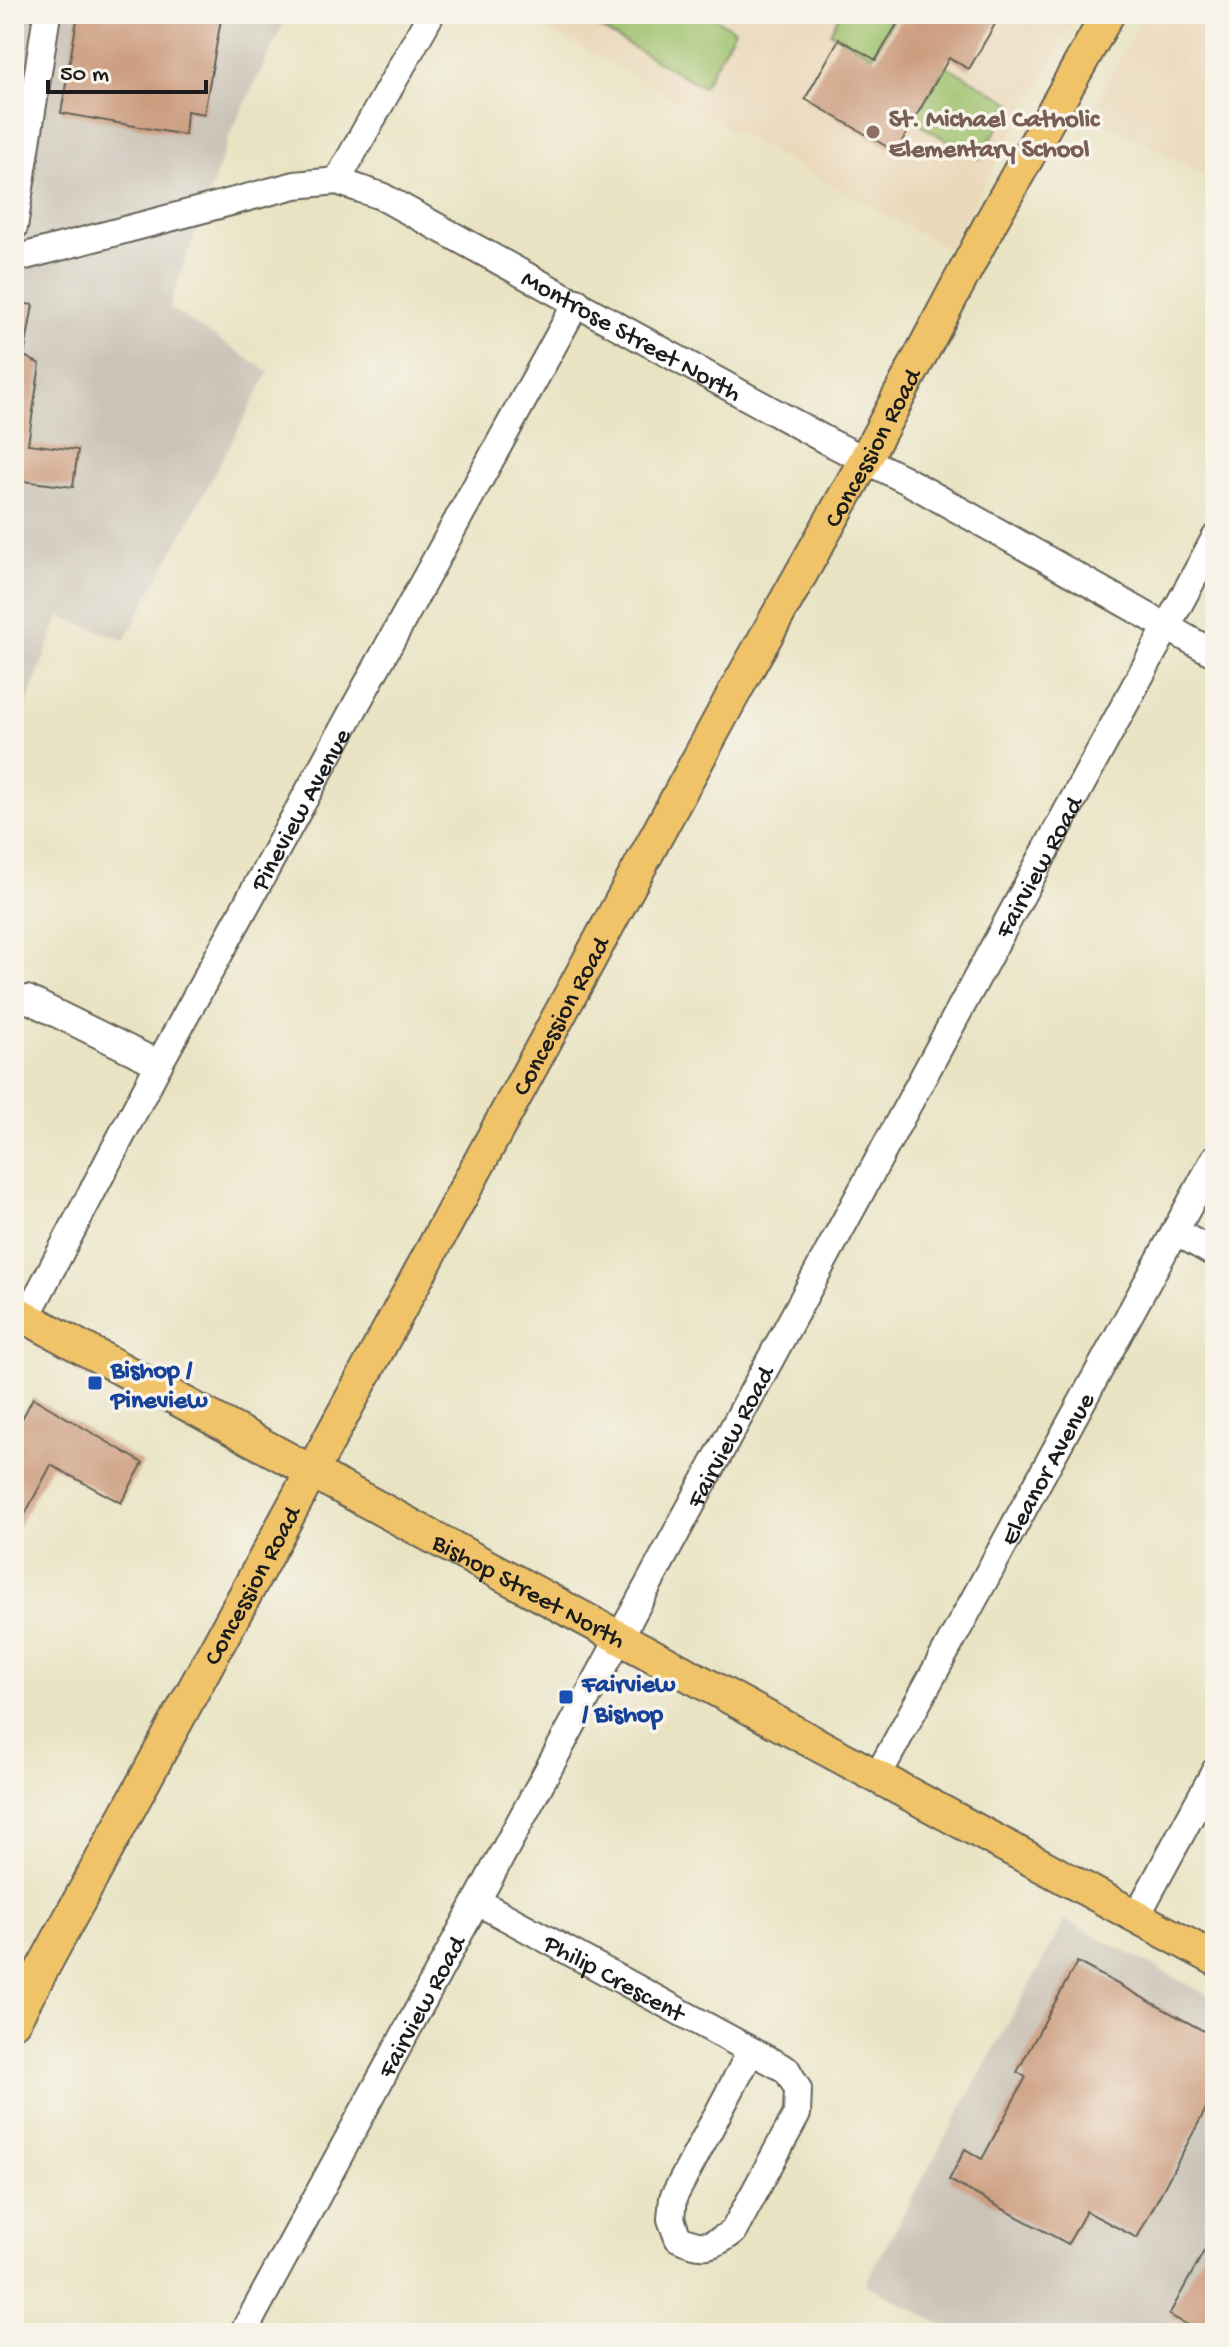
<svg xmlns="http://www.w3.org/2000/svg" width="1229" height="2347" viewBox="0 0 1229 2347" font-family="'Gochi Hand',sans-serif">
  <rect width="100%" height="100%" fill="#f7f3e8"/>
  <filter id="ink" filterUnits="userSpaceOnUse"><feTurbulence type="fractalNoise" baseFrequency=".0125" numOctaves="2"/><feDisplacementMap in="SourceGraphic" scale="16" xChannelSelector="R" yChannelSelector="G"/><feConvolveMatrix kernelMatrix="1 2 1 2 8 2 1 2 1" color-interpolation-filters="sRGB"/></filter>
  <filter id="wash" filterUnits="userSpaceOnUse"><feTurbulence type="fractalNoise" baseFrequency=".006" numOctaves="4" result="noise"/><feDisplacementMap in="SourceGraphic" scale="32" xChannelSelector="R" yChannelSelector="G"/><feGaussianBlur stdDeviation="1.8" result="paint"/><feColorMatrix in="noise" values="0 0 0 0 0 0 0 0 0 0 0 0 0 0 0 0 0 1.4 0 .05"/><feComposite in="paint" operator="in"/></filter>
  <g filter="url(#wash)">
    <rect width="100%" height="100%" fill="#e9e3c3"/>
    <path fill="#ead8ba" d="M520 14H1078L948 249Z
      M1144 14H1215V180L1089 115Z"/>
    <path fill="#cac3b8" d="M14 14H288L229 137 169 308 269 372 125 640 59 616 14 741Z
      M1065 1920 1215 1999V2333H958L865 2284Z"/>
    <path fill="#9cc06a" stroke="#5c6e43" stroke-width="2" d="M707 14 735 30 703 87 576 15Z
      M840 14H884L893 19 873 56 830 32Z
      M945 65 1012 103 980 159 913 121Z"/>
    <g id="blocks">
      <path fill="#cc9c7f" d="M78 14H222L204 114 187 111 185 135 61 113Z
        M903 14H1001L969 69 949 58 896 152 805 99 839 39 876 60Z
        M14 302 33 305 24 356 40 364 28 444 78 450 73 487 14 480Z
        M33 1398 143 1463 121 1503 51 1465 14 1535V1434Z
        M1077 1962 1215 2037V2092L1137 2238 1086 2211 1068 2244 949 2180 965 2149 982 2159 1026 2077 1017 2072Z
        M1215 2231V2333H1203L1169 2315Z"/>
    </g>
  </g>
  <g filter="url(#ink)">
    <use href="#blocks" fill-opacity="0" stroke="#646256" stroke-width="2"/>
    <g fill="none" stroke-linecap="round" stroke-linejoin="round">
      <defs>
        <g id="minor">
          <path d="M337 181 431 14"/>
          <path d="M14 227 47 14"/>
          <path id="s1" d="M14 259 295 185 337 181 381 196 829 442 904 479 1215 654"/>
          <path d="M27 999 159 1064"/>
          <path d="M1175 1231 1215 1254"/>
          <path id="s2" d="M26 1318 159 1064 577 302"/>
          <path id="s3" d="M877 1777 1215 1158"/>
          <path id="s4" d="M478 1902 787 2070 798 2089 797 2114 733 2232C711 2247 703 2250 678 2238L671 2219 673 2198 751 2051"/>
          <path d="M1136 1917 1215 1771"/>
          <path id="s5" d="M243 2333 1215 538"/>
        </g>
        <g id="major">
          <path id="s6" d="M14 1311 1215 1959"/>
          <path id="s7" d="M14 2021 734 693 865 460 991 222 1108 14"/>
        </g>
      </defs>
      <use href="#minor" stroke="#646256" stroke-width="30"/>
      <use href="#major" stroke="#646256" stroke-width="36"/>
      <use href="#minor" stroke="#fff" stroke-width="26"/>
      <use href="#major" stroke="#f1c369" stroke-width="32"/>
    </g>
  </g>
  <circle fill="#8d6e63" stroke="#f7f3e8" stroke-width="3" cx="873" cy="132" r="8"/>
  <g fill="#1a4fb4" stroke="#f7f3e8" stroke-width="3">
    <rect x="87" y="1375" width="16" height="16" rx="4"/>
    <rect x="558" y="1689" width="16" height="16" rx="4"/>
  </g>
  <g text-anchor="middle" stroke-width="7" stroke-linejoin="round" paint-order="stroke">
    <g font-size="26" font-weight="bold" fill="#785e54" stroke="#f7f3e8" text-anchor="start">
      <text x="889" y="126">St. Michael Catholic<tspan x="889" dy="30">Elementary School</tspan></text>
    </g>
    <g font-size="26" fill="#1c1c1c" stroke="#f7f3e8">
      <text dy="9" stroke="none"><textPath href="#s1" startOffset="666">Montrose Street North</textPath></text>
      <text dy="9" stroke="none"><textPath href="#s7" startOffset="1792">Concession Road</textPath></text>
      <text dy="9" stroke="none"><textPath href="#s2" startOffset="578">Pineview Avenue</textPath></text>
      <text dy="9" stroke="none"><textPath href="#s5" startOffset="1668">Fairview Road</textPath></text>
      <text dy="9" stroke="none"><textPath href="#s7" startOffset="1144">Concession Road</textPath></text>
      <text dy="9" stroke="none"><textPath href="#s5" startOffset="1020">Fairview Road</textPath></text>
      <text dy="9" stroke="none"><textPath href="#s3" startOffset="352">Eleanor Avenue</textPath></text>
      <text dy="9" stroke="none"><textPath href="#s7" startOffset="496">Concession Road</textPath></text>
      <text dy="9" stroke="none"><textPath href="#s6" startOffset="586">Bishop Street North</textPath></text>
      <text dy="9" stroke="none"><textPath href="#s4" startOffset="156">Philip Crescent</textPath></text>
      <text dy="9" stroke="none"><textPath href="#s5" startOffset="372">Fairview Road</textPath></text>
    </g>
    <g font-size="26" font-weight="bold" fill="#164399" stroke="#f7f3e8" text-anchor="start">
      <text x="111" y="1377">Bishop /<tspan x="111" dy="30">Pineview</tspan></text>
      <text x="582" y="1691">Fairview<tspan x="582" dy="30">/ Bishop</tspan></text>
    </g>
  </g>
  <rect width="1229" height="2347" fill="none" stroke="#f7f3e8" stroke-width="48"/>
  <path d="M48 80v12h158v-12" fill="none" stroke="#1c1c1c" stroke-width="4"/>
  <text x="60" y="80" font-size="24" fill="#1c1c1c" stroke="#f7f3e8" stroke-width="6" paint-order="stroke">50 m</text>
</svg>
